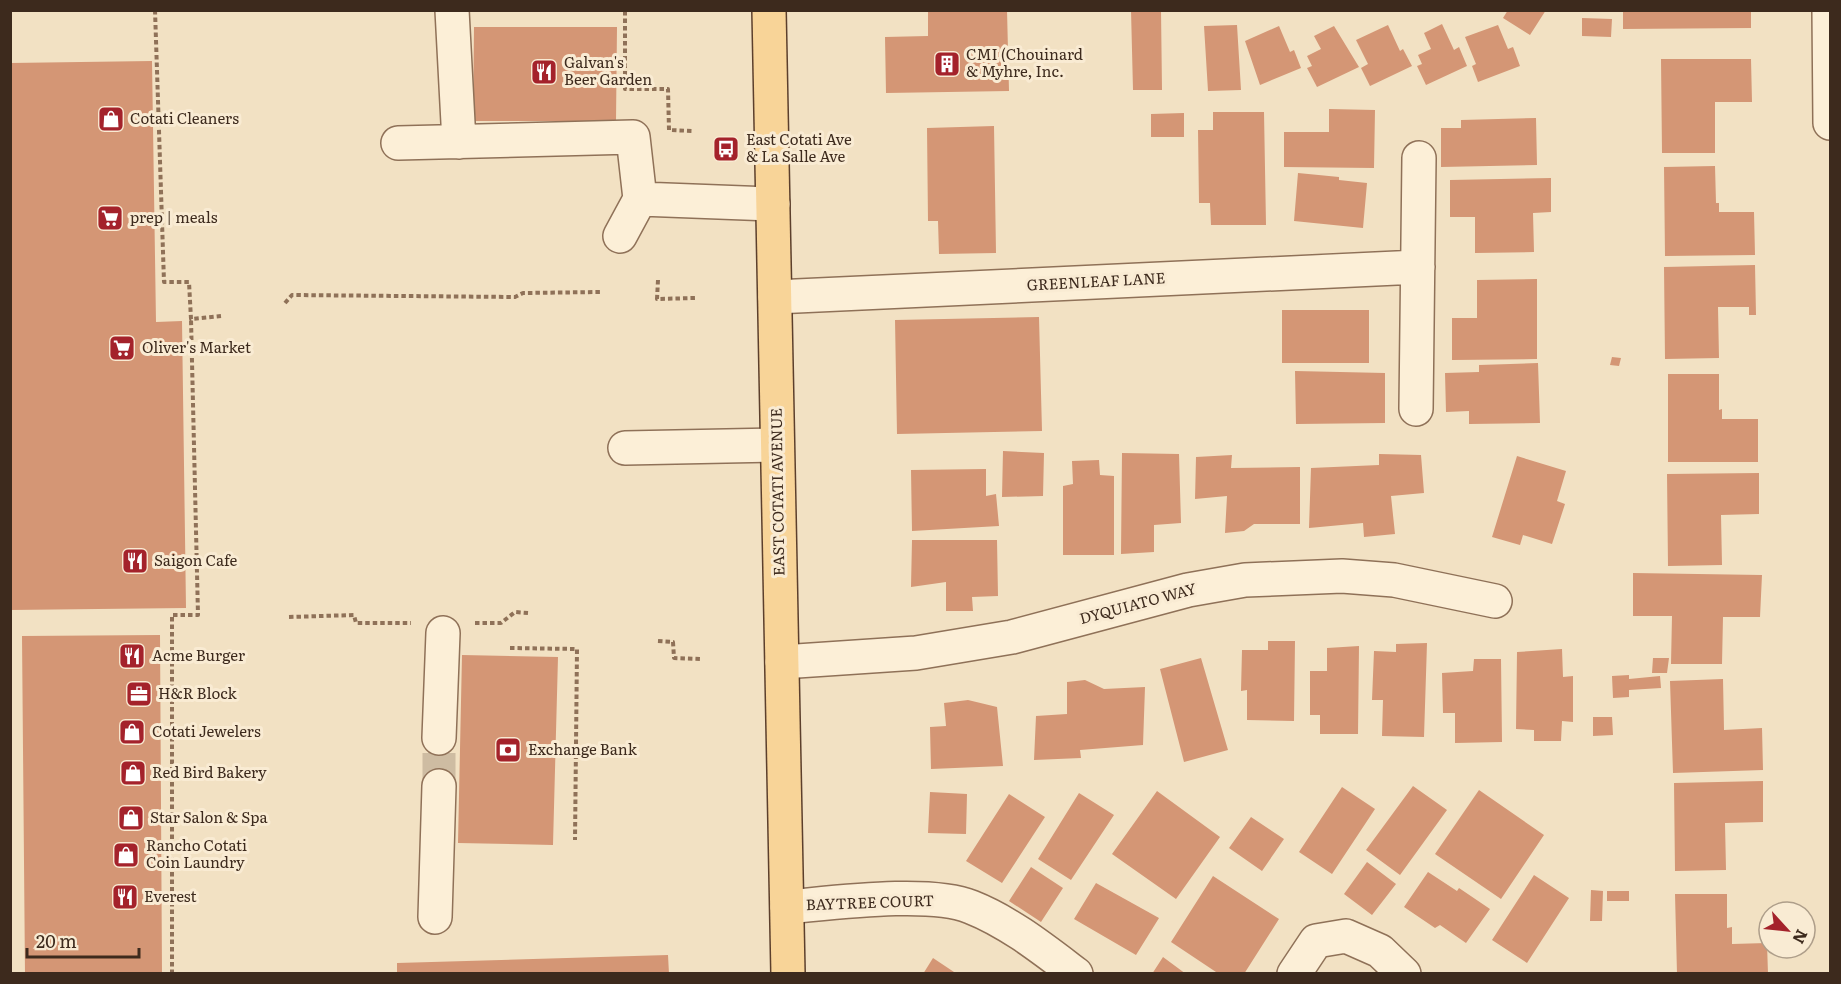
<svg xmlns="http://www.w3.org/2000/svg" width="1841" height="984" viewBox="0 0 1841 984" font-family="Literata,serif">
  <rect width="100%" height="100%" fill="#f2e1c3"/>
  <path fill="#d49675" d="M928 10H1007L1009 91 886 93 885 37 928 36Z
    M1131 10H1161L1162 90H1133Z
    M1508 10H1546L1530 35 1503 18Z
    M1623 10H1751V28L1623 29Z
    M1582 18 1612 19 1611 37 1582 36Z
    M1442 24 1454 50 1459 47 1467 66 1426 85 1417 66 1422 64 1418 55 1431 49 1424 33Z
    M1237 25 1241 90 1208 91 1204 26Z
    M1388 25 1400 51 1403 49 1412 66 1370 86 1361 68 1368 64 1356 40Z
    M1498 25 1508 49 1513 47 1520 66 1478 82 1472 66 1476 64 1465 37Z
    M1279 26 1290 52 1294 50 1301 68 1260 85 1245 41Z
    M1334 26 1359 67 1317 87 1307 68 1312 66 1307 56 1321 49 1314 36Z
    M474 27H617L616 121H473Z
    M1661 59H1751L1752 102H1715V153H1662Z
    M152 61 156 322 182 321 186 608 10 610V63Z
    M1329 109 1375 110 1374 168 1284 167V132H1329Z
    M1213 112H1264L1266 225H1211L1210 203H1199L1198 130H1213Z
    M1184 113V137H1151V114Z
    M1536 118 1537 165 1441 167V128H1461V120Z
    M994 126 996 253 939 254 938 221H928L927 128Z
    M1715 166 1716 203H1719V212H1754L1755 255 1665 256 1664 167Z
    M1298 173 1339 177V180L1367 183 1363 228 1294 221Z
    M1551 178V212L1533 213 1534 252 1475 253V217H1450V180Z
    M1755 265 1756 315H1749V307H1718L1719 358 1665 359 1664 267Z
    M1537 279V359L1452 360V318H1477V280Z
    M1282 310H1369V363H1282Z
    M1039 317 1042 431 897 434 895 320Z
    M1612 357 1621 358 1619 366 1610 365Z
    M1538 363 1540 423 1469 424V411L1446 412 1445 373 1479 372V365Z
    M1295 371 1385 373V423L1296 424Z
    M1668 374H1719V410L1722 409V419H1758V462H1668Z
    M1003 451 1044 453 1043 496 1002 497Z
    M1122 453 1179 454 1181 523 1154 525V552L1121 554Z
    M1379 454 1421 455 1424 493 1391 496 1395 534 1364 537 1363 523 1309 528 1311 468 1379 465Z
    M1232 455 1231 468 1300 467V524H1254L1244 531 1225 533 1227 496 1195 499 1196 457Z
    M1517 456 1566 471 1557 501 1565 504 1552 544 1523 535 1520 545 1492 537Z
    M1099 460 1100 475 1114 476V555H1063V486L1073 484 1072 461Z
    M986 469V496L996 494 999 526 912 531 911 470Z
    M1759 473V514L1721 515 1722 565 1668 566 1667 474Z
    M912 540H997L998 596 972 597 973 611H946V582L911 587Z
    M1633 573 1762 575 1760 617H1723L1722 664H1671L1672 616H1633Z
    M160 635 162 974H25L22 636Z
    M1268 641H1295L1294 721 1247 720V690L1241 691 1242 650H1268Z
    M1427 643 1424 737 1382 736 1383 700H1372L1374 651 1396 652V644Z
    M1359 646 1358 734H1320V715H1310V671H1327V648Z
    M1562 649 1563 677 1573 676V722L1562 721 1561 741H1534V730L1516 729 1517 652Z
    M462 655 558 657 553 845 458 843Z
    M1201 658 1228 750 1184 762 1160 669Z
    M1653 658H1669L1667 673H1652Z
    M1474 659H1501L1502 742 1455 743V713H1443L1442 673 1473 671Z
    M1629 675V679L1660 676 1661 688 1629 690V697L1613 698 1612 676Z
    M1723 679 1724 730 1762 728 1763 770 1673 773 1670 681Z
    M1085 680 1104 689 1145 687 1143 745 1080 750 1081 758 1034 760 1036 716 1067 714V682Z
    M968 700 997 707 1003 766 931 769 930 727 946 726 944 703Z
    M1593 717H1612L1613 735 1593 736Z
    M1763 781V822L1725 823 1726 870 1675 871 1674 783Z
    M1413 786 1447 810 1400 875 1366 850Z
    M1342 787 1375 809 1332 874 1299 852Z
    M1479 790 1544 835 1501 899 1435 854Z
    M1157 791 1220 837 1176 899 1112 854Z
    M930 792 967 794 966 834 928 833Z
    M1079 793 1114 815 1071 880 1038 859Z
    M1009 794 1045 817 1002 883 966 861Z
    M1251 817 1284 839 1262 871 1229 848Z
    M1367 862 1396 884 1372 915 1344 894Z
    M1031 867 1063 888 1041 922 1009 901Z
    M1428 872 1457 891 1459 888 1490 909 1466 943 1440 925 1435 928 1404 907Z
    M1534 875 1569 898 1527 963 1492 940Z
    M1213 876 1279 919 1244 974H1219L1171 942Z
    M1096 883 1159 918 1136 955 1074 919Z
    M1591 890 1603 891 1602 921H1590Z
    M1607 891H1629V901H1607Z
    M1675 894H1727V928L1732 927V944L1767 943 1768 974H1677Z
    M668 955 669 974H397V963Z
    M1163 957 1186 974H1152Z
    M933 958 957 974H923Z"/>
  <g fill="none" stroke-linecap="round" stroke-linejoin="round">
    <path stroke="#cebca2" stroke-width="33" stroke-dasharray="33 16" stroke-linecap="butt" d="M439 786V738"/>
    <defs>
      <path id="minor" d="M452 10 459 142
        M1829 10 1830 123
        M398 143 633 137 640 199 620 236
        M640 199 773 204
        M775 297 1418 267
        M1416 409 1419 158
        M625 448 777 445
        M782 662 916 653 1012 637 1188 590 1245 580 1342 576 1394 580 1495 601
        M439 738 443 633
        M787 907C833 903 930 890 971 907 1009 922 1043 949 1076 974
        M435 917 439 786
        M1294 974 1316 941 1346 936 1380 951 1404 974"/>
      <path id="major" d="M769 10 788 974"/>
    </defs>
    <use href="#minor" stroke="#8f7158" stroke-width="36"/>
    <use href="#major" stroke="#5c3f2c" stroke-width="36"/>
    <path stroke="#8f7158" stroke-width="4" stroke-dasharray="4.5 3" stroke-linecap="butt" d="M155 10 164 282H189L191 319 221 316
      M625 11V89H668L669 130 693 131
      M658 280 657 299 695 298
      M285 303 292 295 515 297 523 293 601 292
      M289 617 354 615 356 623H411
      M475 623H501L515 612 528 613
      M658 641 673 642 674 658 700 659
      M510 648 577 649 575 840
      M172 974V615H198L191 319"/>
    <use href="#minor" stroke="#fcefd7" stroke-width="33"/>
    <use href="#major" stroke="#f8d498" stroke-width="33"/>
  </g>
  <defs>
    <symbol id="building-square" viewBox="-11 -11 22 22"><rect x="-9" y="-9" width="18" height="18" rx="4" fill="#a4222b" stroke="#f9ebd3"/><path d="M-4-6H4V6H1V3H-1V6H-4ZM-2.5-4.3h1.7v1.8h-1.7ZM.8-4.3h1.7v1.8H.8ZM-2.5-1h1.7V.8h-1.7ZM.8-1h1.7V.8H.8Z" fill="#fff"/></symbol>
    <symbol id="restaurant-square" viewBox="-11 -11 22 22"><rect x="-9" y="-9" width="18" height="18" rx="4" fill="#a4222b" stroke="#f9ebd3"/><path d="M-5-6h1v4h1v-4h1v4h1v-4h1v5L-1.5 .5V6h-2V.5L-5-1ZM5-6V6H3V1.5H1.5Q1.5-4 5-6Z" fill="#fff"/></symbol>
    <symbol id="shop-square" viewBox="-11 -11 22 22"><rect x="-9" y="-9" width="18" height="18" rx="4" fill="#a4222b" stroke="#f9ebd3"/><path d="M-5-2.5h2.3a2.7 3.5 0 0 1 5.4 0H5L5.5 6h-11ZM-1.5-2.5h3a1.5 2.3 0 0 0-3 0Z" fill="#fff"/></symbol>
    <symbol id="bus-square" viewBox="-11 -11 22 22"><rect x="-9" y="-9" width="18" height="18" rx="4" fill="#a4222b" stroke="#f9ebd3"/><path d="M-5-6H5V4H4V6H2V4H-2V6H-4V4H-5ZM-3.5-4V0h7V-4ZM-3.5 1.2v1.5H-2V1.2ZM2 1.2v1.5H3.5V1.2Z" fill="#fff"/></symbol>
    <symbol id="supermarket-square" viewBox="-11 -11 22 22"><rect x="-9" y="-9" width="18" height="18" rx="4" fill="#a4222b" stroke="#f9ebd3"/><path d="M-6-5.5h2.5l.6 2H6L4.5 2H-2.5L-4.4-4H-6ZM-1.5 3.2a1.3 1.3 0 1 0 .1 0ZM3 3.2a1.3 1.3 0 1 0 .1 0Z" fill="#fff"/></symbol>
    <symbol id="office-square" viewBox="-11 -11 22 22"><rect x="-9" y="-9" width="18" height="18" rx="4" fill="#a4222b" stroke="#f9ebd3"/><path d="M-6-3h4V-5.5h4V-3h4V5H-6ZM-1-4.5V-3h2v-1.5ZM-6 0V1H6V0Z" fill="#fff"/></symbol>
    <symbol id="bank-square" viewBox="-11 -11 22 22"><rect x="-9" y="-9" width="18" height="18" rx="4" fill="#a4222b" stroke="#f9ebd3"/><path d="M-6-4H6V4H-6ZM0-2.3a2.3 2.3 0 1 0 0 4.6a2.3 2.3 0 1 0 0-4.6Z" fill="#fff"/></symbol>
  </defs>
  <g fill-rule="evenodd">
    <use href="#building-square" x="932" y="49" width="30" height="30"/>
    <use href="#restaurant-square" x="529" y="57" width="30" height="30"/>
    <use href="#shop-square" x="96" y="104" width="30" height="30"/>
    <use href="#bus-square" x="711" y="134" width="30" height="30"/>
    <use href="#supermarket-square" x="95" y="203" width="30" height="30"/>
    <use href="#supermarket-square" x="107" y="333" width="30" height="30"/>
    <use href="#restaurant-square" x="120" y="546" width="30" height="30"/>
    <use href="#restaurant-square" x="117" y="641" width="30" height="30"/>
    <use href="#office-square" x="124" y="679" width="30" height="30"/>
    <use href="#shop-square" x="117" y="717" width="30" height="30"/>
    <use href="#bank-square" x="493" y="735" width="30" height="30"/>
    <use href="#shop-square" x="118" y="758" width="30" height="30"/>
    <use href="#shop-square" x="116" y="803" width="30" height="30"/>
    <use href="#shop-square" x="111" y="840" width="30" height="30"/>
    <use href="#restaurant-square" x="110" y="882" width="30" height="30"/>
  </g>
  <g text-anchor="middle" stroke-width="6" stroke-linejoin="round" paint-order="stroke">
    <g font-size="15" fill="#3d2a1d" stroke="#f9ebd3" text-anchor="start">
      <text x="966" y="60">CMI (Chouinard<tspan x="966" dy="17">&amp; Myhre, Inc.</tspan></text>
      <text x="564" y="68">Galvan's<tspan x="564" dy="17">Beer Garden</tspan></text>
      <text x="130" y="124">Cotati Cleaners</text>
      <text x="746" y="145">East Cotati Ave<tspan x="746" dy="17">&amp; La Salle Ave</tspan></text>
      <text x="130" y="223">prep | meals</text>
      <text x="142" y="353">Oliver's Market</text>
      <text x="154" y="566">Saigon Cafe</text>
      <text x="152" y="661">Acme Burger</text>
      <text x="158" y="699">H&amp;R Block</text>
      <text x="152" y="737">Cotati Jewelers</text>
      <text x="528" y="755">Exchange Bank</text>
      <text x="152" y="778">Red Bird Bakery</text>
      <text x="150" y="823">Star Salon &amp; Spa</text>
      <text x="146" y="851">Rancho Cotati<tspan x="146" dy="17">Coin Laundry</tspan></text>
      <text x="144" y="902">Everest</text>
    </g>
    <g font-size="15" fill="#3d2a1d" stroke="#f9ebd3">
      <text transform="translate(1096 282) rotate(-3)" y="5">GREENLEAF LANE</text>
      <text transform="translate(778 492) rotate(-91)" y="5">EAST COTATI AVENUE</text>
      <text transform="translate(1138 604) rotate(-15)" y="5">DYQUIATO WAY</text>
      <text transform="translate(870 903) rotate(-2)" y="5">BAYTREE COURT</text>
    </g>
  </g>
  <rect width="1841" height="984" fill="none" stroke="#3d2a1d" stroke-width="24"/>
  <g transform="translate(1787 930) rotate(117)"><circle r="28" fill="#f9ebd3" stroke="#ae9e8a" stroke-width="1.5"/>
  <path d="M0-4.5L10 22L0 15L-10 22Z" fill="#a4222b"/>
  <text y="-9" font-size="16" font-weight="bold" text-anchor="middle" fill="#3d2a1d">N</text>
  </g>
  <path d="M27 948v9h112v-9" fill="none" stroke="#3d2a1d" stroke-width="3"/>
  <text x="36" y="948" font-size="18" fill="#3d2a1d" stroke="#f9ebd3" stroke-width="4.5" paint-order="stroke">20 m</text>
</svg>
